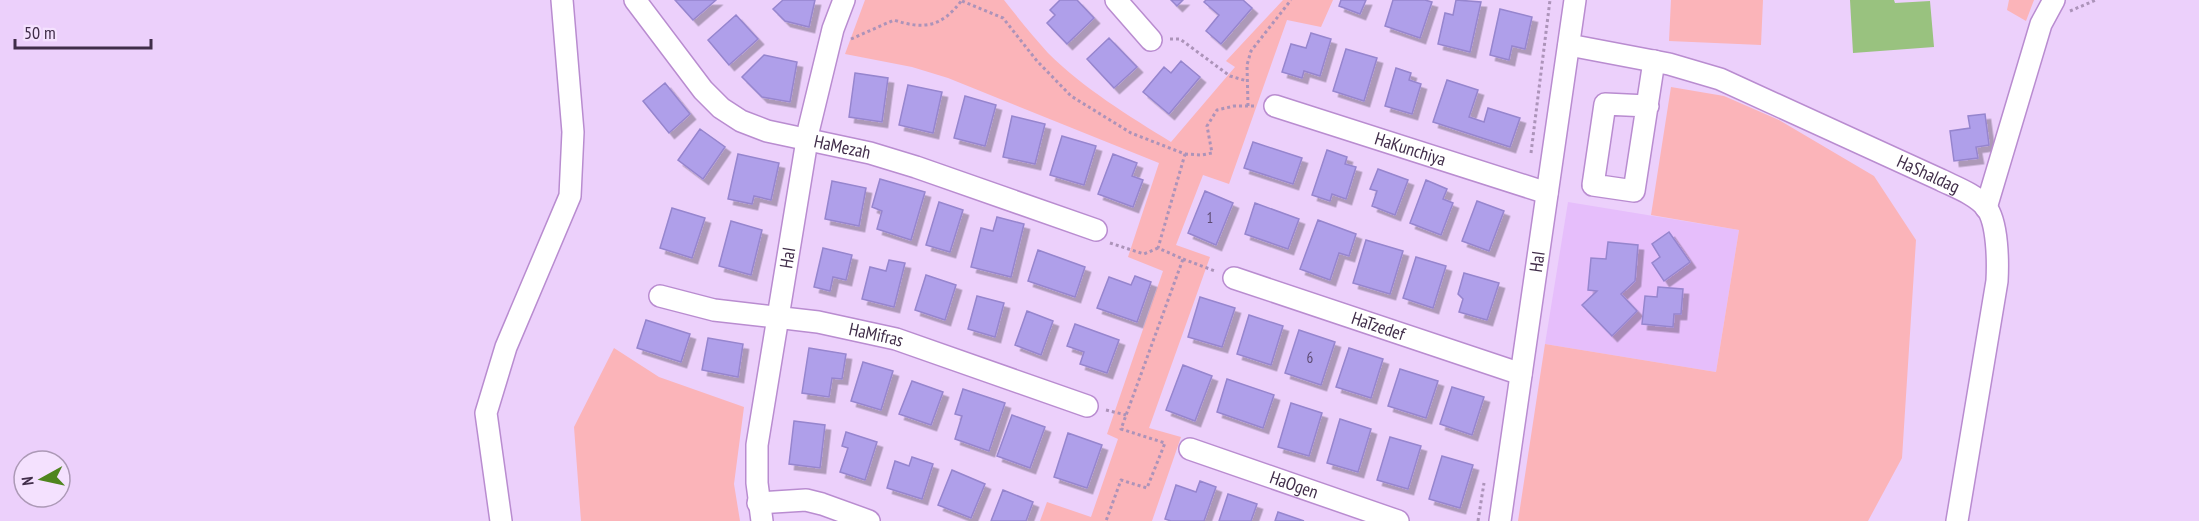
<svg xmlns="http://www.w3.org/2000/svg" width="2199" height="521" viewBox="0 0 2199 521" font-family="'PT Sans Narrow',sans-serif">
  <defs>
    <filter id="shadow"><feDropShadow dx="5.5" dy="5.5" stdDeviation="0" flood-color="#0004"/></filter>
  </defs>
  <rect width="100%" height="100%" fill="#ecd0fb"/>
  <path fill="#e6befb" d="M1568 202 1739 230 1716 372 1545 344Z"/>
  <path fill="#fbb4b9" d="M865 0H1004C1018 18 1033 36 1048 53 1083 88 1129 116 1171 142L1235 67 1226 61 1283 0H1333L1321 27 1287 20 1229 184 1203 175 1176 245 1210 257 1149 428 1181 437 1152 521H1040L1047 502 1091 517 1118 439 1107 434 1163 271 1128 257 1159 163 948 78 912 67 845 54Z
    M1671 0H1763L1761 45 1669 41Z
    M2009 0H2034L2026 21 2007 10Z
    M1671 87 1724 96 1779 120 1874 176 1916 240 1902 458 1868 521H1518L1545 344 1716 372 1739 230 1651 215Z
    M614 348 659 377 744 407 734 484 740 521H581L574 427Z"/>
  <path fill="#99c27f" d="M1850 0H1894L1895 3 1930 1 1934 47 1853 53Z"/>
  <path fill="#af9fea" stroke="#9685ce" stroke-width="1.5" filter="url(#shadow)" d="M675 0H716L693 20Z
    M783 0H815L809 27 785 21 773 9Z
    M1060 0H1077L1094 18 1067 44 1047 23 1055 15 1050 10Z
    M1171 0H1183L1177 6Z
    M1206 0H1243L1252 8 1221 44 1206 31 1219 15 1204 2Z
    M1341 0H1366L1360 14 1339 6Z
    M1393 0H1425L1432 2 1420 38 1385 26Z
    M1456 0 1481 2 1470 52 1438 44 1445 13 1453 15Z
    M1500 9 1532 17 1525 49 1512 46 1509 60 1490 55Z
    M736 15 758 39 729 65 708 40Z
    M1311 33 1331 39 1320 76 1304 71 1302 78 1282 72 1291 44 1306 48Z
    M1109 38 1137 67 1114 88 1087 59Z
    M1346 49 1377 58 1364 101 1333 91Z
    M764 55 797 62 790 102 762 97 742 77Z
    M1181 61 1200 77 1169 114 1143 92 1164 67 1171 73Z
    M1396 68 1411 73 1409 80 1421 84 1412 114 1385 106Z
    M855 73 888 78 882 122 849 117Z
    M1447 80 1478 90 1469 117 1484 122 1488 108 1520 118 1510 147 1433 122Z
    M665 83 690 114 669 133 643 101Z
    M908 85 942 92 933 133 899 125Z
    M965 96 996 105 985 146 954 138Z
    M1985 114 1989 145 1976 147 1978 158 1954 161 1950 131 1970 128 1968 116Z
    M1012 116 1045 124 1035 164 1003 157Z
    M700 129 725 147 703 179 678 160Z
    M1062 136 1096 146 1084 185 1050 175Z
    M1253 142 1302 158 1293 184 1244 168Z
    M1327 150 1347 157 1345 164 1356 167 1346 199 1332 194 1330 201 1312 195Z
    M738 154 779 163 771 200 754 196 752 204 728 199Z
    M1113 154 1137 163 1132 176 1143 180 1133 207 1098 194Z
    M1378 169 1408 180 1395 215 1372 206 1377 191 1370 189Z
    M880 179 925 192 911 240 877 229 882 211 872 207Z
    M1426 180 1447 189 1443 199 1453 203 1441 235 1410 223Z
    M832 181 866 188 859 226 825 219Z
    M1205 191 1233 203 1216 245 1188 233Z
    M1477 201 1504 211 1489 251 1462 241Z
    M939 202 963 210 950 252 926 245Z
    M1255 203 1299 219 1288 249 1245 234Z
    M672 208 705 218 692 258 660 248Z
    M997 217 1024 224 1011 277 971 267 981 228 993 231Z
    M1318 220 1356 234 1349 256 1339 253 1330 280 1300 269Z
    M731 221 762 230 751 275 719 266Z
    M1669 232 1690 262 1664 281 1652 263 1660 257 1652 244Z
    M1366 240 1403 251 1390 294 1353 283Z
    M1608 242 1638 245 1635 281 1621 294 1637 311 1612 336 1582 305 1597 291 1588 290 1591 258 1606 259Z
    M823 248 852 255 846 280 833 277 830 291 814 287Z
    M1038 250 1085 267 1075 297 1028 281Z
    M1416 257 1446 266 1433 308 1403 298Z
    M889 260 905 263 894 307 862 299 870 267 886 271Z
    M1464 273 1499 283 1487 320 1459 312 1463 299 1458 294Z
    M926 275 956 285 945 320 915 310Z
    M1135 276 1151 282 1137 322 1097 308 1109 277 1131 285Z
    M1658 287 1683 289 1681 314H1674L1673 327 1642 324 1645 296 1657 297Z
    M977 296 1004 303 995 337 968 329Z
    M1200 297 1235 308 1222 347 1188 337Z
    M1027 311 1053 321 1041 355 1015 345Z
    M1249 315 1283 326 1271 365 1237 354Z
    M646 320 690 334 681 362 637 348Z
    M1075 324 1119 340 1107 373 1080 364 1084 352 1067 346Z
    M1299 330 1335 342 1321 385 1285 373Z
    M708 338 743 344 738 377 702 370Z
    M809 348 846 354 842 379 832 378 829 397 802 393Z
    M1349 348 1383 359 1371 398 1336 387Z
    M863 362 893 371 881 410 851 401Z
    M1183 365 1212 376 1195 421 1166 410Z
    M1400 369 1438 381 1426 418 1388 406Z
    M1227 379 1274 395 1263 428 1217 412Z
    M912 381 943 392 931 425 899 414Z
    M1452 387 1484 397 1472 435 1440 424Z
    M963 389 1005 403 989 451 955 439 962 416 955 414Z
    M1291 403 1322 413 1309 456 1278 447Z
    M1012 415 1045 427 1030 468 997 456Z
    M1340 419 1371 429 1358 472 1327 463Z
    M794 421 825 425 820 468 789 464Z
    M846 432 877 442 865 480 840 472 848 448 842 446Z
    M1068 433 1102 445 1087 488 1054 477Z
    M1390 437 1421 446 1408 489 1377 480Z
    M1442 456 1473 465 1460 508 1429 499Z
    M912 457 933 464 922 499 887 488 895 461 909 466Z
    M952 470 985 484 971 518 938 505Z
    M1200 481 1216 487 1204 521H1171L1165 519 1176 485 1196 492Z
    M1003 490 1033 502 1026 521H991Z
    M1228 494 1257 504 1251 521H1219Z
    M1278 512 1304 521H1275Z"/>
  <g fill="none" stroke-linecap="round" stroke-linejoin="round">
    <defs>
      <g id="minor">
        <path id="s1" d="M635 0 703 90 721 108 741 121 767 131 870 153 916 167 1096 230"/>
        <path d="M1116 0 1151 40"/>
        <path id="s2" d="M1569 45 1669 64 1720 79 1941 180C1955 187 1975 194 1986 207 1998 222 1998 263 1997 281L1957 521"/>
        <path id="s3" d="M1275 106 1547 193"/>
        <path d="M1648 106 1605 104 1593 185 1634 191 1654 61"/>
        <path d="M1986 208 2041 24 2054 0"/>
        <path id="s4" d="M1234 278 1521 374"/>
        <path id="s5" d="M660 296 714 310 818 322 896 339 1087 406"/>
        <path id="s6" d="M1190 449 1398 521"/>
        <path d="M758 503 806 500 822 504 869 521"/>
        <path d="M501 521 486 413 506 347 570 196 573 132 562 0"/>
        <path id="s7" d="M762 521 757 483V445L809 128 833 29 844 0"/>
        <path id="s8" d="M1500 521 1575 0"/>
      </g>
    </defs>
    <use href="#minor" stroke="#b98cd0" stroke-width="24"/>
    <path stroke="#ac93b9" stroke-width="3" stroke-dasharray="3 3" stroke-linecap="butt" d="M962 1 1003 18 1037 61 1071 96 1131 133 1185 154 1158 248 1183 259 1121 429 1165 443 1147 488 1121 480 1106 521
      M2070 11 2096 0
      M851 39 894 20C924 30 942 27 962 0
      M1170 39H1180L1230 76 1247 81
      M1248 106 1247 65 1251 51 1291 0
      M1531 153 1550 0
      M1185 154 1202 155 1212 153 1207 126 1217 110 1234 106H1257
      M1110 243 1144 254 1158 248
      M1183 259 1215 271
      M1106 410 1126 415
      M1478 521 1484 483"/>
    <use href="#minor" stroke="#fff" stroke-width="21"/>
  </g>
  <g text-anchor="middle" stroke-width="6" stroke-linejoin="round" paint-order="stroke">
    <g font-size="15" fill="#5c4a71">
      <text x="1210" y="223">1</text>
      <text x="1310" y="363">6</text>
    </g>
    <g font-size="18" fill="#402d49" stroke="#f4e1fe">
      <text dy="6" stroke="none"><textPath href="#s1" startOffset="267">HaMezah</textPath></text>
      <text dy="6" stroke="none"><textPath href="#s3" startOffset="142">HaKunchiya</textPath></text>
      <text dy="6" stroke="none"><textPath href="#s2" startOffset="384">HaShaldag</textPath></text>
      <text dy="6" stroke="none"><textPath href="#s7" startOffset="266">HaI</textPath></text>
      <text dy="6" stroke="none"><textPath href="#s8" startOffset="262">HaI</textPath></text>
      <text dy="6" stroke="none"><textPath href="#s4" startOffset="152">HaTzedef</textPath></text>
      <text dy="6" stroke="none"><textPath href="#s5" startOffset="220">HaMifras</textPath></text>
      <text dy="6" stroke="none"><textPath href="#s6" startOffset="110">HaOgen</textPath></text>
    </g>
  </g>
  <g transform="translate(42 479) rotate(262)"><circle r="28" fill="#f4e1fe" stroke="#ac99b6" stroke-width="1.5"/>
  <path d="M0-4.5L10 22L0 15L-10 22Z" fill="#4f851e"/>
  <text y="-9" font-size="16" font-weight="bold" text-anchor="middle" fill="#402d49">N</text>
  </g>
  <path d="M15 39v9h136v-9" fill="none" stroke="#402d49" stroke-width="3"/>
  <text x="24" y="39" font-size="18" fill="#402d49" stroke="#f4e1fe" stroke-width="4.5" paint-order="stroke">50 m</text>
</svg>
